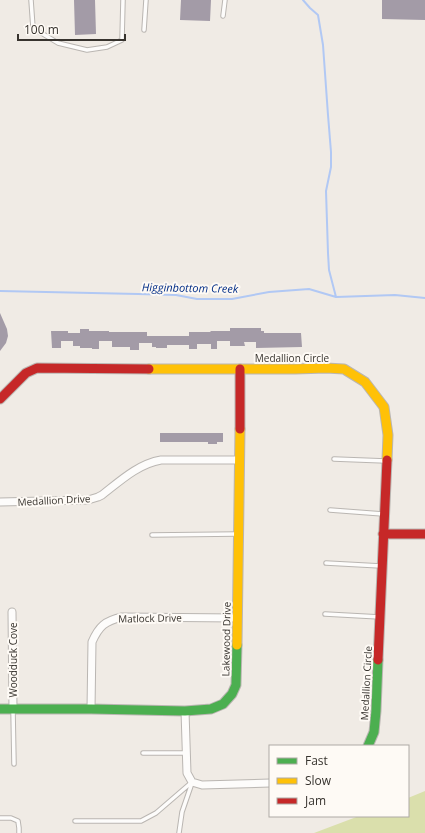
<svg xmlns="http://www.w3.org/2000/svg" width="425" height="833" viewBox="0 0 425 833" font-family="'Open Sans',sans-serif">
  <rect width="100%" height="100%" fill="#f0ebe5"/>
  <path fill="#dadfac" d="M425 791V833H314L359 816H408V798Z"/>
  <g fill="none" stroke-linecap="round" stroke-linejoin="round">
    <path stroke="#b1c8f4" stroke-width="2" d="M303 0 310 8 318 15 323 45 328 115 331 152V167L326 191 328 253 329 270 336 297
      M0 291 138 294 176 295 197 299H232L269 292 309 289 336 297 395 295 425 298"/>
  </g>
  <path fill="#a39ba7" d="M74 0H95L96 34 75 35Z
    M181 0H211L210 21 180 20Z
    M382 0H425V20L382 19Z
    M0 313 7 329 8 336 6 343 0 351Z
    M230 328H261V331H264V333H301L302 347 256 348V342H244L245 346H230V341H217V349H211V344H197V349H189V345H167V348H156V347H152V343H139V350H130V347H112V341H99V349H92V348H80V346H73V341H61V348H52L51 331H68V333H80V329H89V331H109V332H147V336H189V332H211L210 331H230Z
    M160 433H223V442H217V444H208V442H160Z"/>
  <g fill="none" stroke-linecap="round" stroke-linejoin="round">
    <defs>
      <path id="lane" d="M31 0 33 28 58 43 87 50 107 47 122 40 123 0
        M223 16 225 0
        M144 30 146 0
        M334 459 386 461
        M330 510 383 514
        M152 535 237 534
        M326 563 381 566
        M325 614 380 617
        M13 710 14 764
        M143 753H186
        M0 818H11L18 821 19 828V833
        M75 821H141L156 813 192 782
        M179 833 182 812 192 783"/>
      <path id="street" d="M0 502 88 500 98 497 102 495C120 481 138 464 161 460H240
        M12 612 13 709
        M91 709 92 642C99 626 105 621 122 617L237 618
        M185 711 187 773 192 782 202 785 270 783"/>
      <path id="fast" d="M0 709H91L185 711 211 709 223 704 232 694 236 685 237 645
        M368 746 374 732 376 711 378 660"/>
      <path id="slow" d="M149 369H295L326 368 344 369 365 382 384 407 388 435 387 460
        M237 645 240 429"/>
      <path id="jam" d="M240 369V429
        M0 399 26 373 37 368 149 369
        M383 534H425
        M378 660 387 460"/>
    </defs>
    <use href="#lane" stroke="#bab6b2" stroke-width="5.5"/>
    <use href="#street" stroke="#bab6b2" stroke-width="9"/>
    <use href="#fast" stroke="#bab6b2" stroke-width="11"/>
    <use href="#slow" stroke="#bab6b2" stroke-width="11"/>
    <use href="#jam" stroke="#bab6b2" stroke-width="11"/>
    <use href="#lane" stroke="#fdfcfb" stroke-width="3.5"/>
    <use href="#street" stroke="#fdfcfb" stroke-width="7"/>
    <use href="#fast" stroke="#4caf50" stroke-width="9"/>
    <use href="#slow" stroke="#ffc107" stroke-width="9"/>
    <use href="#jam" stroke="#c62828" stroke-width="9"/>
  </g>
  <g text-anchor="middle" stroke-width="4" stroke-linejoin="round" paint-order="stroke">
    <g font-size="10" fill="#37332e" stroke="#fefaf5">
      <text x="292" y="362">Medallion Circle</text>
      <text transform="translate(54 500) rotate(-3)" y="4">Medallion Drive</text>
      <text transform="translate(150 618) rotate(-1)" y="4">Matlock Drive</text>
      <text transform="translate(226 639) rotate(-89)" y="4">Lakewood Drive</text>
      <text transform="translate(13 660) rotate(-90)" y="4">Woodduck Cove</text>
      <text transform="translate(366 683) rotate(-87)" y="4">Medallion Circle</text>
    </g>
    <g font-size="11" font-style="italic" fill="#012c86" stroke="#fefaf5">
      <text transform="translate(190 288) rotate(1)" y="4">Higginbottom Creek</text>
    </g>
  </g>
  <rect x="269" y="745" width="140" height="72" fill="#fefaf5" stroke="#aeaaa5"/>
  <rect x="277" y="758" width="20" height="6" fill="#4caf50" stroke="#aeaaa5"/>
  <text x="305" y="765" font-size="12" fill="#37332e">Fast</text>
  <rect x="277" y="778" width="20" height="6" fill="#ffc107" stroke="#aeaaa5"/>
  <text x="305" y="785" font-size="12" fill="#37332e">Slow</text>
  <rect x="277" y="798" width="20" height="6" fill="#c62828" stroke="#aeaaa5"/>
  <text x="305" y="805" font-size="12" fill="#37332e">Jam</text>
  <path d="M18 34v6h107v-6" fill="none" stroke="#37332e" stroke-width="2"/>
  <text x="24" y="34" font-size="12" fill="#37332e" stroke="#fefaf5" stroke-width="3" paint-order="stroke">100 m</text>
</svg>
